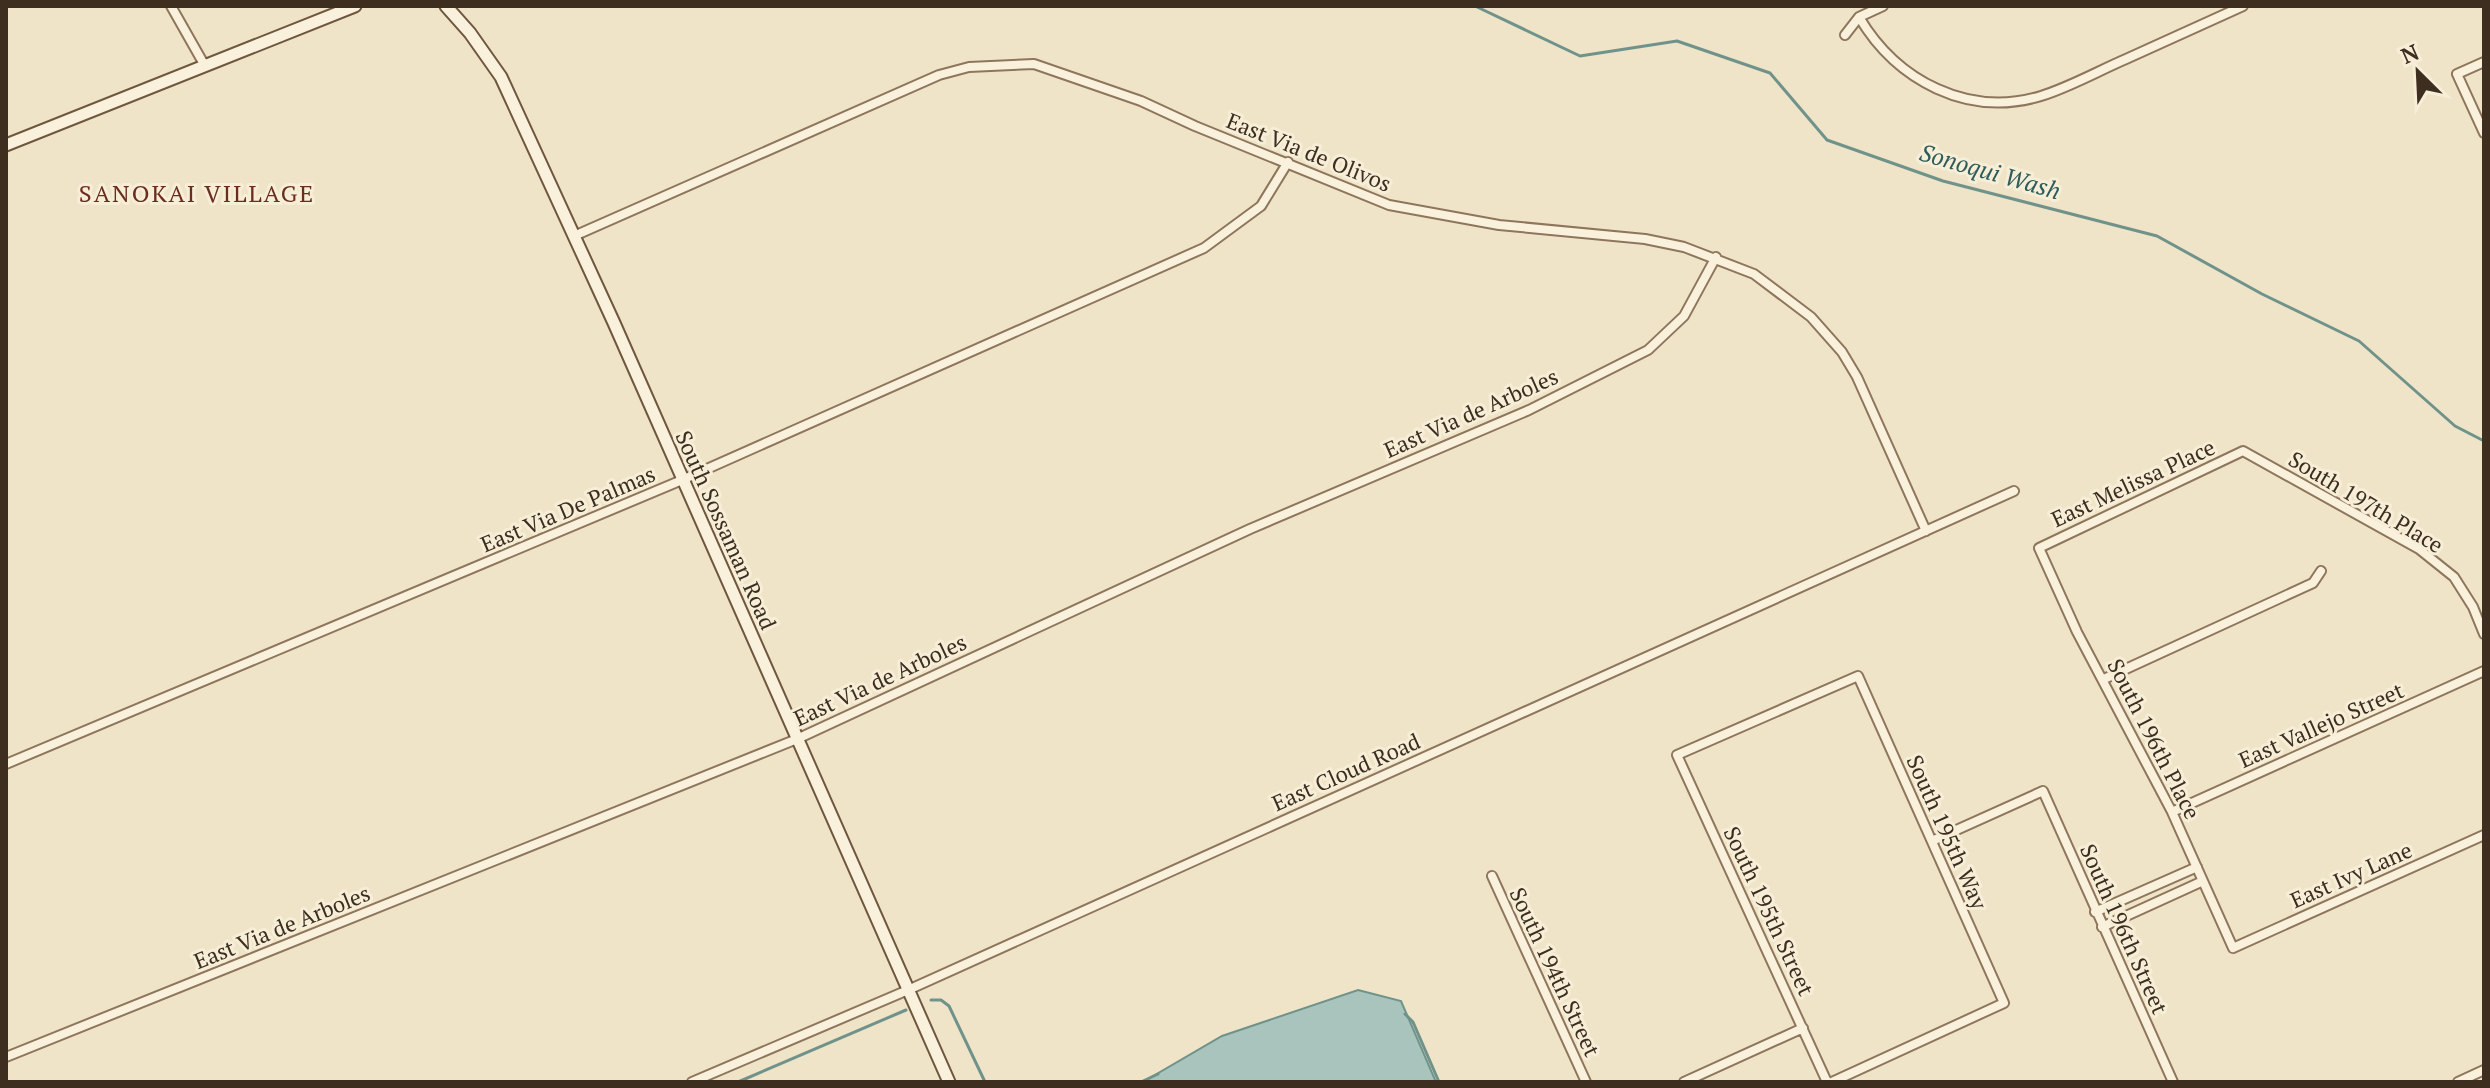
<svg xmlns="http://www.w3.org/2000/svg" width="2490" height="1088" viewBox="0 0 2490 1088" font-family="'PT Serif',serif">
  <rect width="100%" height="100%" fill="#f0e4c8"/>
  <path fill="#a9c4bc" stroke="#6f938a" stroke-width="2" d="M1358 990 1401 1001 1436 1082H1143L1222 1036Z"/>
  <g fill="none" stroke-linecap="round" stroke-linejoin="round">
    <path stroke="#6f938a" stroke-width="3" d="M1475 6 1580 56 1677 41 1770 73 1827 140 1943 181 2157 236 2262 294 2359 341 2455 426 2484 441
      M931 1000H941L949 1006 985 1082
      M1405 1014 1413 1022 1439 1082
      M738 1082 906 1010
      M1141 1082 1158 1074"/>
    <defs>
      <path id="minor" d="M171 6 205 66
        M1859 17C1897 81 1968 118 2041 96 2070 87 2098 71 2126 59 2165 41 2204 24 2243 6
        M1845 35 1859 17 1883 6
        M2484 62 2457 74 2484 133
        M574 236 939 75 969 67 1034 64 1141 101 1195 126 1389 205 1499 225 1645 239 1684 247 1754 274 1811 317 1842 352 1857 377 1926 531
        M2484 634 2473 607 2454 577 2419 549 2243 451 2039 548 2077 632 2172 812 2233 948 2484 835
        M2104 679 2313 583 2321 571
        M6 764 682 480 1204 248 1261 206 1288 162
        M2172 812 2484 671
        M1932 841 2043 791 2173 1082
        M1492 876 1586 1082
        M2095 912 2197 867
        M2102 927 2203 881
        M6 1057 797 739 1250 529 1529 410 1648 350 1684 316 1716 257
        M692 1082 908 990 2014 491
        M1684 1082 1803 1028
        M1827 1082 1677 755 1858 676 2004 1003 1832 1082
        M2458 1082 2484 1070"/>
      <path id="secondary" d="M446 6 470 33 501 77 614 323 949 1082
        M6 145 355 6"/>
    </defs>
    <use href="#minor" stroke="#8d765c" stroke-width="12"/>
    <use href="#secondary" stroke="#6f573f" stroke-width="15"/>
    <use href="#minor" stroke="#faf1dc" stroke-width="8"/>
    <use href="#secondary" stroke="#faf1dc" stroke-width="11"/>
  </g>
  <g text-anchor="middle" stroke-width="6" stroke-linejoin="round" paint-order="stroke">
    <g font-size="22" fill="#3d2e20" stroke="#f7eed8">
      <text transform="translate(1309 152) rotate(22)" y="8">East Via de Olivos</text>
      <text transform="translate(1471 413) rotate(-24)" y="8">East Via de Arboles</text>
      <text transform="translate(2133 483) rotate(-25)" y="8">East Melissa Place</text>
      <text transform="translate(2366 502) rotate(31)" y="8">South 197th Place</text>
      <text transform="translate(568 509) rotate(-23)" y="8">East Via De Palmas</text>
      <text transform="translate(726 530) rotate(66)" y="8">South Sossaman Road</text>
      <text transform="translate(880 680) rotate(-25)" y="8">East Via de Arboles</text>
      <text transform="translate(2321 725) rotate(-24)" y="8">East Vallejo Street</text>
      <text transform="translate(2154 739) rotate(63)" y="8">South 196th Place</text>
      <text transform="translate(1346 772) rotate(-24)" y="8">East Cloud Road</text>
      <text transform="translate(1947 832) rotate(66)" y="8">South 195th Way</text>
      <text transform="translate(2351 875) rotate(-24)" y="8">East Ivy Lane</text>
      <text transform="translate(1769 911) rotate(65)" y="8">South 195th Street</text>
      <text transform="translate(282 927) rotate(-22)" y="8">East Via de Arboles</text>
      <text transform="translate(2124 929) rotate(66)" y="8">South 196th Street</text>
      <text transform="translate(1555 972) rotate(65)" y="8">South 194th Street</text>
    </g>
    <g font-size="24" font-style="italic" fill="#2f5d5a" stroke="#f7eed8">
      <text transform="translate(1990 172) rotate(16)" y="8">Sonoqui Wash</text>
    </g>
    <g font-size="24" letter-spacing="2" fill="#6b2e1e" stroke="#f7eed8">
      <text x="197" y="202">SANOKAI VILLAGE</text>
    </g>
  </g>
  <rect width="2490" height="1088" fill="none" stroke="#3d2e20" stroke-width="16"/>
  <g transform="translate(2418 72) rotate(336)" stroke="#f7eed8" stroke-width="6" paint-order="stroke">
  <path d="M0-6L14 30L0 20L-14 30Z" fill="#3d2e20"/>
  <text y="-12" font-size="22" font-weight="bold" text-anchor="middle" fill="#3d2e20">N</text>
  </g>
</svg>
